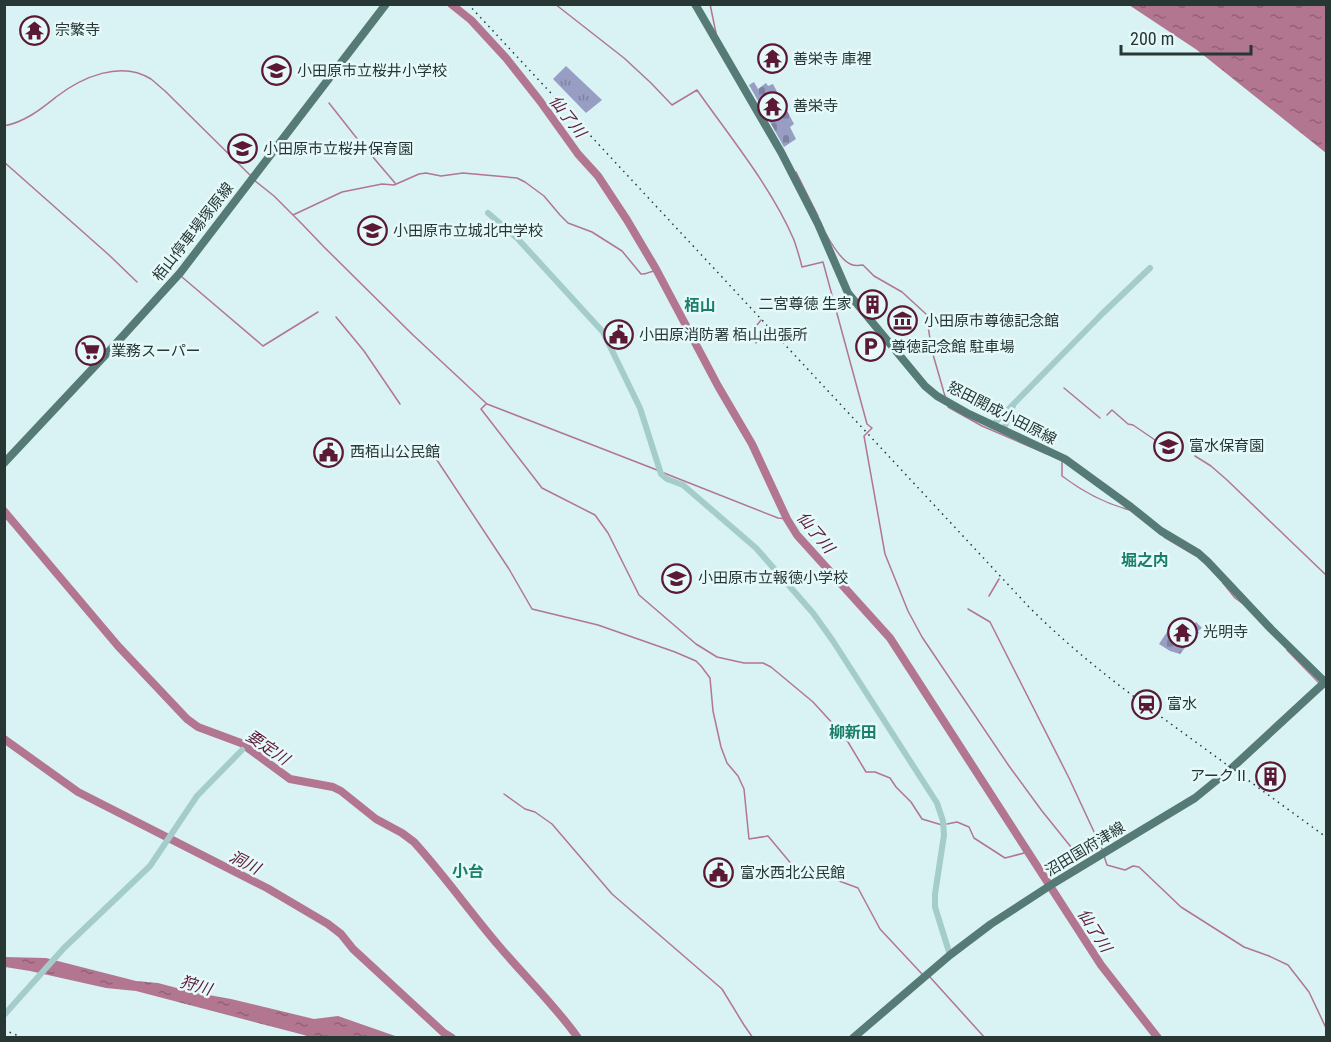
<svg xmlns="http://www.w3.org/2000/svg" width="1331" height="1042" viewBox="0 0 1331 1042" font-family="'Roboto Condensed','Noto Sans JP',sans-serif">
  <defs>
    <pattern id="grass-tufts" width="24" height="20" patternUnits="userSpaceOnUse" patternTransform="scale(1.5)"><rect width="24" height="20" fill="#989ec3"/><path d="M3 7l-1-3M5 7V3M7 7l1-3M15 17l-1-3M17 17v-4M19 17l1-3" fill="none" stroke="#7c829f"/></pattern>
    <pattern id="cemetery-stones" width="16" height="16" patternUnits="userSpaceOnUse" patternTransform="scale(1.5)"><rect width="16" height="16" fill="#989ec3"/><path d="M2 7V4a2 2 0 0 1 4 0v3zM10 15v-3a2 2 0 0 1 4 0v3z" fill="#7c829f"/></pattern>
    <pattern id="water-ripples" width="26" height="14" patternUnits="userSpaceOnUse" patternTransform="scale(1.5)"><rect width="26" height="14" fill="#b27690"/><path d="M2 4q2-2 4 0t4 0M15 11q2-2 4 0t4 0" fill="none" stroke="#916276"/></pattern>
  </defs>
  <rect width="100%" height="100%" fill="#d9f2f3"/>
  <path fill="url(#grass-tufts)" d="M566 66 602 100 586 113 553 79Z"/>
  <path fill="url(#cemetery-stones)" d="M754 82 758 89 766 83 768 86 773 84 794 124 790 127 796 139 784 147 749 85Z
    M1196 622 1202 628 1198 631 1199 633 1188 644 1180 654 1170 651 1159 644 1167 632 1179 643 1188 634 1187 632Z"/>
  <path fill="url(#water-ripples)" d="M1129 5H1326V153L1197 50Z
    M4 957 46 958 136 981 158 983 192 992 231 999 314 1019 338 1016 398 1037H309L304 1035 136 991 106 988 30 971 5 967Z"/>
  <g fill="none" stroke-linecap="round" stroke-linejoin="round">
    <path stroke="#b27690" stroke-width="1.5" d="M555 4 624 58 651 83 672 105 697 90C730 137 772 188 794 240 797 249 800 258 802 267L823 262 867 424 872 428 864 436 885 554 908 611 922 637 1009 766 1042 811 1075 852
      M710 4 716 33
      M329 103 355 136 395 183
      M4 126C25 122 41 109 56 97 82 77 121 60 151 79 156 83 160 87 165 91L251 176
      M4 162 109 255 137 282
      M796 172 818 216
      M254 180 274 196 303 225 324 247 413 335 487 404 657 470
      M293 215 342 192 382 184 394 185 419 174 426 173 441 176 463 173 517 178 525 182 544 196 560 215 568 223 592 232 622 251 641 274C647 275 650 270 657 271
      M826 234C831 243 843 263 853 265 856 266 860 265 863 265L874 276 902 292 926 314 932 351 945 396
      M182 277 263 346 318 312
      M336 317 364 351 400 404
      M756 343 757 325 761 320
      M1064 388 1100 418
      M486 404 481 409 542 488 595 515 608 533 639 595 696 644 717 657 744 663H763L771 667 813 702 835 726 848 742 866 772H875L890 778 896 787 911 802 922 819 942 825
      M948 407 982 426 1047 454
      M1107 415 1112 410 1128 424 1133 425 1158 442 1169 433
      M429 448 509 569 532 609 598 625 675 652 696 661 701 666 710 678 713 711 721 747 727 763 738 776 744 789 749 839 768 836 793 866 800 868 819 876H826L858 888 880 929 922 974
      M1195 456 1211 466 1227 480 1326 575
      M1062 461V476C1082 491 1106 504 1130 510
      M664 473 778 518 787 519
      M1164 537 1196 556
      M1223 583 1235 598 1242 603
      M989 596 999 579
      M968 609 990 622 1069 778 1102 849
      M1287 650 1319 683
      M504 794 525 809 535 812 552 824 612 894 722 989 744 1025 753 1038
      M947 824 957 822 969 827 974 838 1005 858 1028 852
      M1104 856 1107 865 1125 870 1133 866 1139 867 1181 907 1244 947 1269 956 1288 965 1309 992 1326 1028
      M929 976 985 1038"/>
    <path stroke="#b27690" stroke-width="8" d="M451 4 471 20 506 58 540 101 578 154 598 176 627 220 656 269 718 386 752 444 787 519 797 535 890 638 1101 965 1158 1038
      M4 511 118 646 187 719 198 727 241 743 290 779 333 787 341 791 376 819 402 833 414 842C444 875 470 912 499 946 525 977 555 1005 578 1038
      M4 739 78 792 267 888 306 911 328 924 341 934 353 949 444 1033 452 1038"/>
    <path stroke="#a4cccb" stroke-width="6" d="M488 213 517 238 603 332 640 408 661 474 667 479 683 485 756 548 813 613 833 641 937 803 943 821 944 835 935 894V907L950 955
      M992 426 1103 313 1150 268
      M1003 431 1013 406
      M4 1015 64 948 150 866 197 796 242 750"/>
    <path stroke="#567a75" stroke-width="8" d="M695 4 781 152 818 224 848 293 925 386 937 396 967 413 1065 459 1131 507 1161 531 1198 553 1208 562 1271 629 1326 683
      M4 463 111 349 180 273 386 4
      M853 1038 950 955 991 924 1054 883 1195 798 1233 767 1325 682"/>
    <path stroke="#263734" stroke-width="1.5" stroke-dasharray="1.5 4.5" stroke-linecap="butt" d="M468 4 1029 607C1076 654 1128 693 1182 732 1230 767 1278 802 1326 837
      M4 1030 24 1038"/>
  </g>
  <defs>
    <symbol id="temple-ring" viewBox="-11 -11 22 22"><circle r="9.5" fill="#e6f9fa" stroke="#5b1934" stroke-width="1.5"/><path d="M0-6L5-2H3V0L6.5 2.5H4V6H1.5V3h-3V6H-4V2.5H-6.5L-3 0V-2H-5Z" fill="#5b1934"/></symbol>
    <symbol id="school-ring" viewBox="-11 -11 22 22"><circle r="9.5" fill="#e6f9fa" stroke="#5b1934" stroke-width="1.5"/><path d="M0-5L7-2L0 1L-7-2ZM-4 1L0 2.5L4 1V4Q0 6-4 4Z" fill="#5b1934"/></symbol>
    <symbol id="building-ring" viewBox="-11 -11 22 22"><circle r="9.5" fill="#e6f9fa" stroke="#5b1934" stroke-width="1.5"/><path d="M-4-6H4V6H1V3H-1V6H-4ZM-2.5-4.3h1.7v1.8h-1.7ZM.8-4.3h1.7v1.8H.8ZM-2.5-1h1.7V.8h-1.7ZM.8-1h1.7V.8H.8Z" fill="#5b1934"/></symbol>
    <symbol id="museum-ring" viewBox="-11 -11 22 22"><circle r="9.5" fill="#e6f9fa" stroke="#5b1934" stroke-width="1.5"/><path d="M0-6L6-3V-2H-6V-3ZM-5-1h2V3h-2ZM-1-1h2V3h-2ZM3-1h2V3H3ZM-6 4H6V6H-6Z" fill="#5b1934"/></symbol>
    <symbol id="civic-ring" viewBox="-11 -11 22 22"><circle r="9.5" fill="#e6f9fa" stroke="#5b1934" stroke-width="1.5"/><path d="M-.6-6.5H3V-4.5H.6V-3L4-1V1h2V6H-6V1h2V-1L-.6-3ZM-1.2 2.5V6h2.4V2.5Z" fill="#5b1934"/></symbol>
    <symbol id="parking-ring" viewBox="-11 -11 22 22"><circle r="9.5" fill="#e6f9fa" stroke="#5b1934" stroke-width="1.5"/><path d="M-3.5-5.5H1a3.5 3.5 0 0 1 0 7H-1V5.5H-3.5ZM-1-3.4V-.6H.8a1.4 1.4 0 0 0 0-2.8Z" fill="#5b1934"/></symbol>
    <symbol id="supermarket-ring" viewBox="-11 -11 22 22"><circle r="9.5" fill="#e6f9fa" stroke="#5b1934" stroke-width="1.5"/><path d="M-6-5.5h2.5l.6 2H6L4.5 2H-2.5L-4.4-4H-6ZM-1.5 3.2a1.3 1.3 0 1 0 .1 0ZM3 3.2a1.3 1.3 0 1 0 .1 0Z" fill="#5b1934"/></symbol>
    <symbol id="station-ring" viewBox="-11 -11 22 22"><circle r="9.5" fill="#e6f9fa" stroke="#5b1934" stroke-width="1.5"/><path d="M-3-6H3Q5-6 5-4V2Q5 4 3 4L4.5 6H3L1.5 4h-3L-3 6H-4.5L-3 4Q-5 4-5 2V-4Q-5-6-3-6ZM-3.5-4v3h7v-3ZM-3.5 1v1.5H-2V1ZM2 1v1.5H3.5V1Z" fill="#5b1934"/></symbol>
  </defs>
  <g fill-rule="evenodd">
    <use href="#temple-ring" x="18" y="14" width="33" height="33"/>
    <use href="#temple-ring" x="756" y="42" width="33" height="33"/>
    <use href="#school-ring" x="260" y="54" width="33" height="33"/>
    <use href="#temple-ring" x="756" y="90" width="33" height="33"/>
    <use href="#school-ring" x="226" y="132" width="33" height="33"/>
    <use href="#school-ring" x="356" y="214" width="33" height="33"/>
    <use href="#building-ring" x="856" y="288" width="33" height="33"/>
    <use href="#museum-ring" x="886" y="304" width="33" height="33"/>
    <use href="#civic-ring" x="602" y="318" width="33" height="33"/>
    <use href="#parking-ring" x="854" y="330" width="33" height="33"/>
    <use href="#supermarket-ring" x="74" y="334" width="33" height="33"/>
    <use href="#school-ring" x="1152" y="430" width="33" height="33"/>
    <use href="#civic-ring" x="312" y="436" width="33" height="33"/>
    <use href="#school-ring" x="660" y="562" width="33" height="33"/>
    <use href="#temple-ring" x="1166" y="616" width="33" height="33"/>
    <use href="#station-ring" x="1130" y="688" width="33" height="33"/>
    <use href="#building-ring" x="1254" y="760" width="33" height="33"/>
    <use href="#civic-ring" x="702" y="856" width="33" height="33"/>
  </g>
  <g text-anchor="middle" stroke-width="5" stroke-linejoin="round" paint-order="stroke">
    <g font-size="15" fill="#263734" stroke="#e6f9fa" text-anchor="start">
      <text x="55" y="35">宗繁寺</text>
      <text x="793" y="64">善栄寺 庫裡</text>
      <text x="297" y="76">小田原市立桜井小学校</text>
      <text x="793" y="111">善栄寺</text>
      <text x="263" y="154">小田原市立桜井保育園</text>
      <text x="393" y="236">小田原市立城北中学校</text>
      <text x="852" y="309" text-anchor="end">二宮尊徳 生家</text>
      <text x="924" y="326">小田原市尊徳記念館</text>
      <text x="639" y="340">小田原消防署 栢山出張所</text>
      <text x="891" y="352">尊徳記念館 駐車場</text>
      <text x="111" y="356">業務スーパー</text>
      <text x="1189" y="451">富水保育園</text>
      <text x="350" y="457">西栢山公民館</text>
      <text x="698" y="583">小田原市立報徳小学校</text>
      <text x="1203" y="637">光明寺</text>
      <text x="1167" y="709">富水</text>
      <text x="1249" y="781" text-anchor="end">アークⅡ</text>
      <text x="740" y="878">富水西北公民館</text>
    </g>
    <g font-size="15" fill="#263734" stroke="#e6f9fa">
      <text transform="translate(193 232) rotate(-52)" y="5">栢山停車場塚原線</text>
      <text transform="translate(1002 413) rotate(27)" y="5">怒田開成小田原線</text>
      <text transform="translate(1085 849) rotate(-31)" y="5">沼田国府津線</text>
    </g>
    <g font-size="16" font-style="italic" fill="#5b1934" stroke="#e6f9fa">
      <text transform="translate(568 116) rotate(52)" y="6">仙了川</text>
      <text transform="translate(816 532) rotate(50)" y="6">仙了川</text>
      <text transform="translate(268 747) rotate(34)" y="6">要定川</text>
      <text transform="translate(245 862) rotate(27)" y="6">洞川</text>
      <text transform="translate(1095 930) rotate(57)" y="6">仙了川</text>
      <text transform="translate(196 985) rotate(16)" y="6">狩川</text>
    </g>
    <g font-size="16" font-weight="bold" fill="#197f66" stroke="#e6f9fa">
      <text x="700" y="311">栢山</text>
      <text x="1145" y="566">堀之内</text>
      <text x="853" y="738">柳新田</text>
      <text x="468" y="877">小台</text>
    </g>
  </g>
  <rect width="1331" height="1042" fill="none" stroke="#263734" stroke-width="12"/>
  <path d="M1121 45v9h130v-9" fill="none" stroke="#263734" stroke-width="3"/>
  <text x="1130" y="45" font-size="18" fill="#263734" stroke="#e6f9fa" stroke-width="4.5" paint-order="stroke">200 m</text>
</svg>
